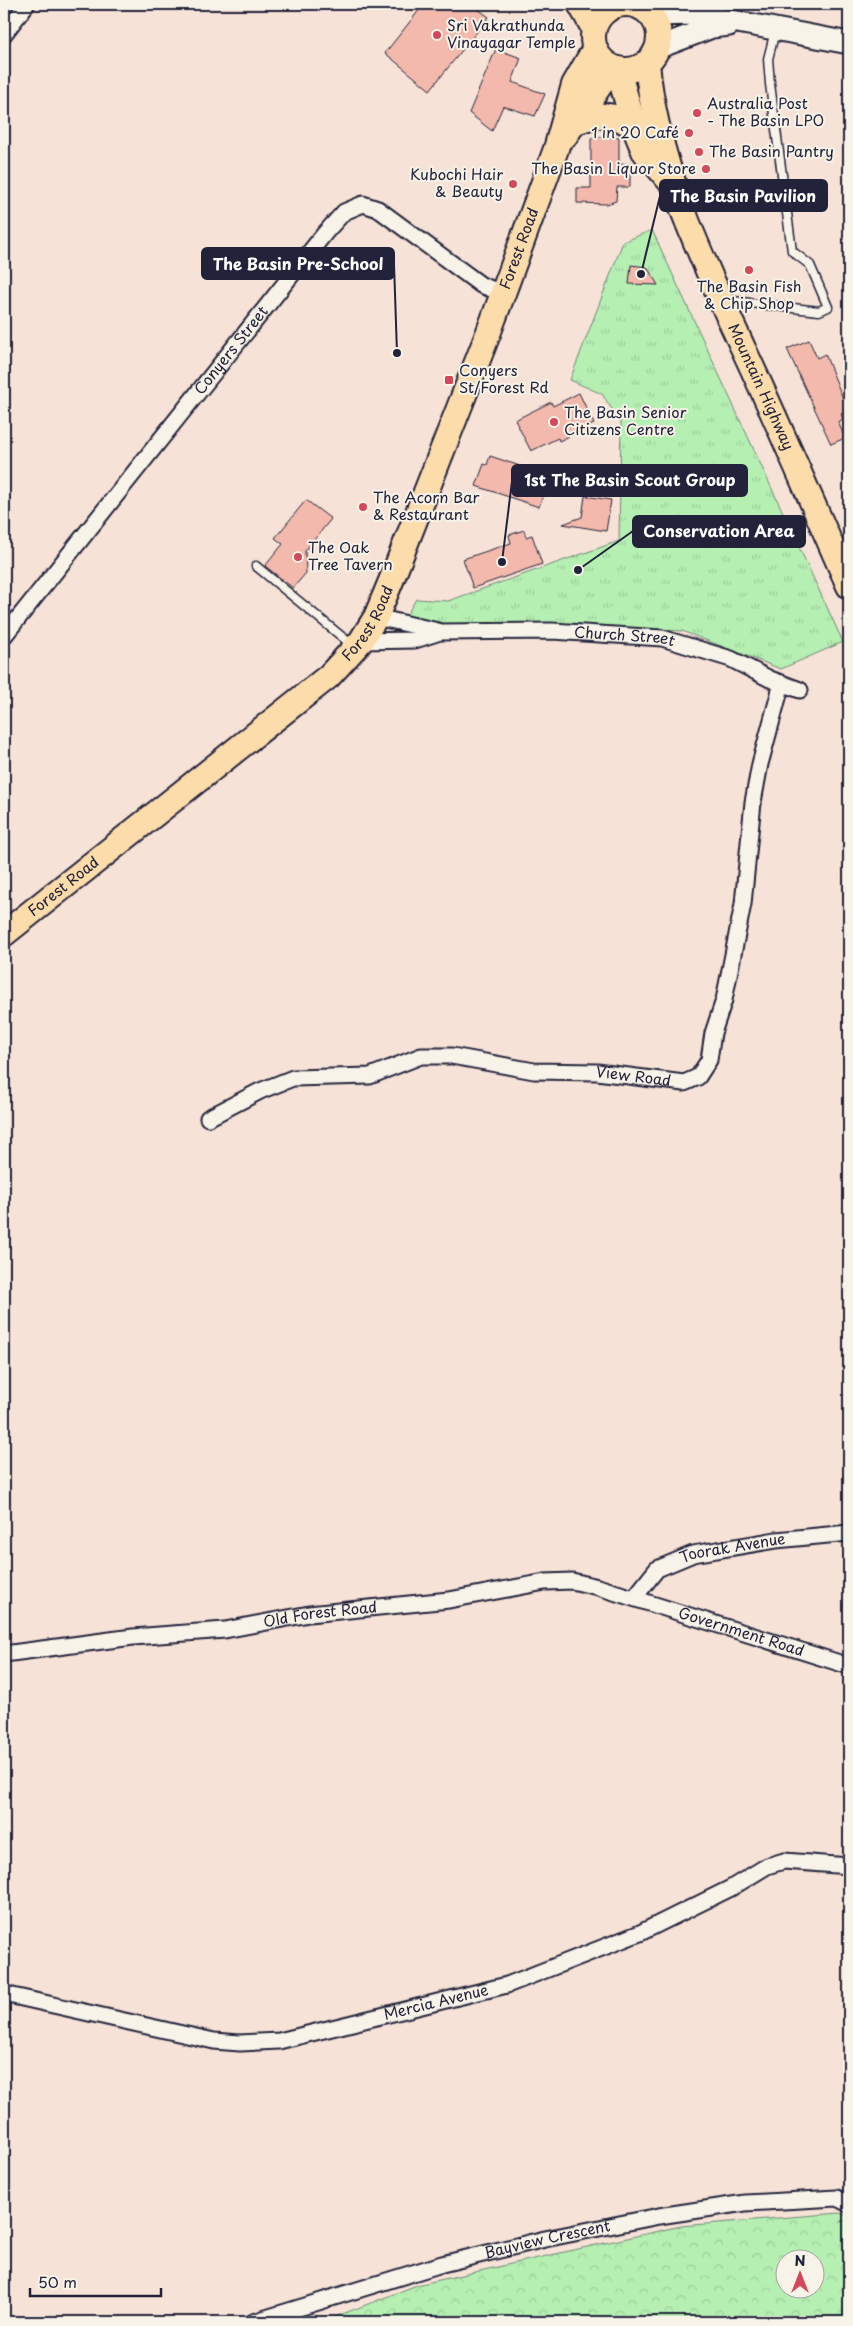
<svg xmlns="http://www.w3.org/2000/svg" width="853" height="2326" viewBox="0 0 853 2326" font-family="'Playpen Sans',sans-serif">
  <defs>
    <pattern id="forest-crowns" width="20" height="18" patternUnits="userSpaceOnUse" patternTransform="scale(1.25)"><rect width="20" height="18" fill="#b6efb2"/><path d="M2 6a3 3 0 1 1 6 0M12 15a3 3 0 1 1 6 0" fill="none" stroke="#9ccd9a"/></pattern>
    <pattern id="park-tufts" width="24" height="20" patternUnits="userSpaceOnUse" patternTransform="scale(1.25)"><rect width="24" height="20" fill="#b6efb2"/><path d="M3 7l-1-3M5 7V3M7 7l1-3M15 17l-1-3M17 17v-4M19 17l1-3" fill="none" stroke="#9ccd9a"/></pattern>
  </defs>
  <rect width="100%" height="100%" fill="#f6e2d6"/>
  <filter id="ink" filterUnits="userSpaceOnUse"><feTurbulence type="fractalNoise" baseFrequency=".02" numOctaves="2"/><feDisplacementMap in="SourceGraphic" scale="10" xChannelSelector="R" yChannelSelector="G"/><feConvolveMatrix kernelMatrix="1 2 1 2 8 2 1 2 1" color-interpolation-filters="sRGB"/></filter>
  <g filter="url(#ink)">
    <path fill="url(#forest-crowns)" stroke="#6c8876" fill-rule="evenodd" d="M840 2213 849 2217V2322H322L417 2285 681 2226ZM786 2258H816V2288H786Z"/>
    <path fill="url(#park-tufts)" stroke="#6c8876" d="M652 230 843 642 781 669 682 631 617 627 469 626 404 620 416 599 448 601 619 541 621 423 602 394 570 380 623 242Z"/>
    <path fill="#f3b9ac" stroke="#22223b" d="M424 4H471L489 17 430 90 385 53Z
      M496 49 521 58 512 82 545 94 535 116 503 106 492 131 469 113Z
      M598 137H619V164H630V187H617L616 201 607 204 577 203V188H591V138Z
      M631 265 647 267 658 285 629 284Z
      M809 340 817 358 825 354 848 411 841 414 843 419 838 422 845 438 831 444 787 349Z
      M579 393 594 424 559 441 558 438 531 451 515 420 551 402 553 406Z
      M490 456 550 476 539 507 476 486 484 464 487 465Z
      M585 496 611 500 606 531 563 524 582 517Z
      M306 500 331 519 305 551 306 573 293 588 265 566 283 544 275 538Z
      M524 530 526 537 532 535 542 564 473 588 463 559 511 543 509 535Z"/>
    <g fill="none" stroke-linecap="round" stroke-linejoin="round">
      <defs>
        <path id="lane" d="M724 300 819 311 828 307 810 265 792 251 770 84 768 59 775 31
          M256 566 352 645"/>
        <g id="street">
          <path d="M4 34 27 4"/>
          <path d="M376 617 438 631"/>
          <path id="s1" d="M4 636 325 233 344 212 363 204 378 209 481 285 502 293"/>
          <path id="s2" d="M361 641 415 640 440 632 552 631 662 638 731 659 770 679 800 690"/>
          <path id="s3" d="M208 1118 260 1091 293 1078 370 1076 421 1056H452L534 1071 597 1072 684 1083 698 1077 709 1060 713 1033 724 1000 743 904 753 802 760 764 782 683"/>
          <path id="s4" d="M634 1598 657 1569 693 1554 776 1540 849 1533"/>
          <path id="s5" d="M4 1654 133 1637 225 1630 309 1614 449 1600 545 1582 572 1581 598 1587 849 1666"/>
          <path id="s6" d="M4 1994 214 2041 240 2043 279 2041 507 1985 640 1933 731 1888 767 1866 784 1861 849 1866"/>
          <path id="s7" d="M253 2322 442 2264 545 2239 659 2216 745 2203 837 2198 849 2204"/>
        </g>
        <path id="secondary" d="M651 15 695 14 849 43
          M657 48 712 27 729 25"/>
        <g id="primary">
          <circle cx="626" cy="37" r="33"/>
          <path d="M580 4 593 27"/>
          <path id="s8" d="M647 63C656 164 701 257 743 348 780 427 814 507 849 586"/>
          <path d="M618 70 635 129 644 151 668 179"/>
          <path d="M574 123C596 113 617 112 635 129"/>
          <path d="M565 136 612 68"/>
          <path id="s9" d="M4 934 329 676 361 641 376 617 391 581 488 334 556 149 574 85 594 50"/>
        </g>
      </defs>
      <use href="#lane" stroke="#22223b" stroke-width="11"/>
      <use href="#street" stroke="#22223b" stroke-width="19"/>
      <use href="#secondary" stroke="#22223b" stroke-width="25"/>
      <use href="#primary" stroke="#22223b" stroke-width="28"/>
      <use href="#lane" stroke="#f7f3e8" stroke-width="8"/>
      <use href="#street" stroke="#f7f3e8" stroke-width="15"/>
      <use href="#secondary" stroke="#f7f3e8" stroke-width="21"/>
      <use href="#primary" stroke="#fddcac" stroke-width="24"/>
    </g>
  </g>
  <g fill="#d1495b" stroke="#f7f3e8" stroke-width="2">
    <circle cx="437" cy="35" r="5"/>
    <circle cx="697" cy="113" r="5"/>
    <circle cx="689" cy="133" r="5"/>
    <circle cx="699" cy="152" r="5"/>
    <circle cx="706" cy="169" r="5"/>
    <circle cx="513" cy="184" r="5"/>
    <circle cx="749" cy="270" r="5"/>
    <rect x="444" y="375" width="10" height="10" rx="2.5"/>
    <circle cx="554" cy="422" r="5"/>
    <circle cx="363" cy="507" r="5"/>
    <circle cx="298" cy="557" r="5"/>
  </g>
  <g text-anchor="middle" stroke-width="4" stroke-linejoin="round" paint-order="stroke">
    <g font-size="15" fill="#22223b" stroke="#f7f3e8" text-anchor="start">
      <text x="447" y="31">Sri Vakrathunda<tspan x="447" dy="17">Vinayagar Temple</tspan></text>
      <text x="707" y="109">Australia Post<tspan x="707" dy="17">- The Basin LPO</tspan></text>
      <text x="679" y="138" text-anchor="end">1 in 20 Café</text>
      <text x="709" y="157">The Basin Pantry</text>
      <text x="696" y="174" text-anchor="end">The Basin Liquor Store</text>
      <text x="503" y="180" text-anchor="end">Kubochi Hair<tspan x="503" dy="17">&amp; Beauty</tspan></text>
      <text x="749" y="292" text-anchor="middle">The Basin Fish<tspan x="749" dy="17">&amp; Chip Shop</tspan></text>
      <text x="459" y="376">Conyers<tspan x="459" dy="17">St/Forest Rd</tspan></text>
      <text x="564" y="418">The Basin Senior<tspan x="564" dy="17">Citizens Centre</tspan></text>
      <text x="373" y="503">The Acorn Bar<tspan x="373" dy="17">&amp; Restaurant</tspan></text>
      <text x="308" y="553">The Oak<tspan x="308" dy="17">Tree Tavern</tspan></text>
    </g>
    <g font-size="15" fill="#22223b" stroke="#f7f3e8">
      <text dy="5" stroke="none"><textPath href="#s9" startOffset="886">Forest Road</textPath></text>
      <text dy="5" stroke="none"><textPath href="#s1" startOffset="365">Conyers Street</textPath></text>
      <text dy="5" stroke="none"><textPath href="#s8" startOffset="345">Mountain Highway</textPath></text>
      <text dy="5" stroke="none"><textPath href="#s9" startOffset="481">Forest Road</textPath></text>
      <text dy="5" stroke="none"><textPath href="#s2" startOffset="265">Church Street</textPath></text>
      <text dy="5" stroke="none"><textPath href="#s9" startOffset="76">Forest Road</textPath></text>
      <text dy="5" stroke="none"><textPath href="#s3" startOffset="440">View Road</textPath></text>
      <text dy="5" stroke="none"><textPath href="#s4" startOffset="116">Toorak Avenue</textPath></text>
      <text dy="5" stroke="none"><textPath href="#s5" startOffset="319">Old Forest Road</textPath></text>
      <text dy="5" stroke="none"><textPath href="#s5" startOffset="750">Government Road</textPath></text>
      <text dy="5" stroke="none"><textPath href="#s6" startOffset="442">Mercia Avenue</textPath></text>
      <text dy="5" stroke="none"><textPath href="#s7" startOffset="306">Bayview Crescent</textPath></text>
    </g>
  </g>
  <path fill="none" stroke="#22223b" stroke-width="2" d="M641 274L660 196M397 353L394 264M502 562L512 481M578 570L633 531"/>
  <g fill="#22223b" stroke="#f7f3e8" stroke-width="2">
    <circle cx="641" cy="274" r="5"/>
    <circle cx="397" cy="353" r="5"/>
    <circle cx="502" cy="562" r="5"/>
    <circle cx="578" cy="570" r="5"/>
  </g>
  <g fill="#22223b" stroke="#22223b" stroke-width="2">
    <rect x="660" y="180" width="167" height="31" rx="5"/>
    <rect x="202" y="248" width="192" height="31" rx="5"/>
    <rect x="512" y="465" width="235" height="31" rx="5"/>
    <rect x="633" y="516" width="172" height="31" rx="5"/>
  </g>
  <g font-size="16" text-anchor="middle" font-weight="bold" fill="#fff">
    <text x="743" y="202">The Basin Pavilion</text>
    <text x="298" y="270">The Basin Pre-School</text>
    <text x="630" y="486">1st The Basin Scout Group</text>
    <text x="719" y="537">Conservation Area</text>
  </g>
  <rect width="853" height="2326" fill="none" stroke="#f7f3e8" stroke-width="20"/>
  <rect x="10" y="10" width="833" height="2306" fill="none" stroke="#22223b" stroke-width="2" filter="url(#ink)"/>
  <g transform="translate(800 2274)"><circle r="24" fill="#f7f3e8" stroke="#a29fa3"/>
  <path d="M0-4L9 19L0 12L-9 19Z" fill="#d1495b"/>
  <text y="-8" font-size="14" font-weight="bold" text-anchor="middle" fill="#22223b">N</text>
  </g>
  <path d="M30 2288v8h131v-8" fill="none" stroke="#22223b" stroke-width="2.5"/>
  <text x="38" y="2288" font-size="15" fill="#22223b" stroke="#f7f3e8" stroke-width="4" paint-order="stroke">50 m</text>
</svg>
